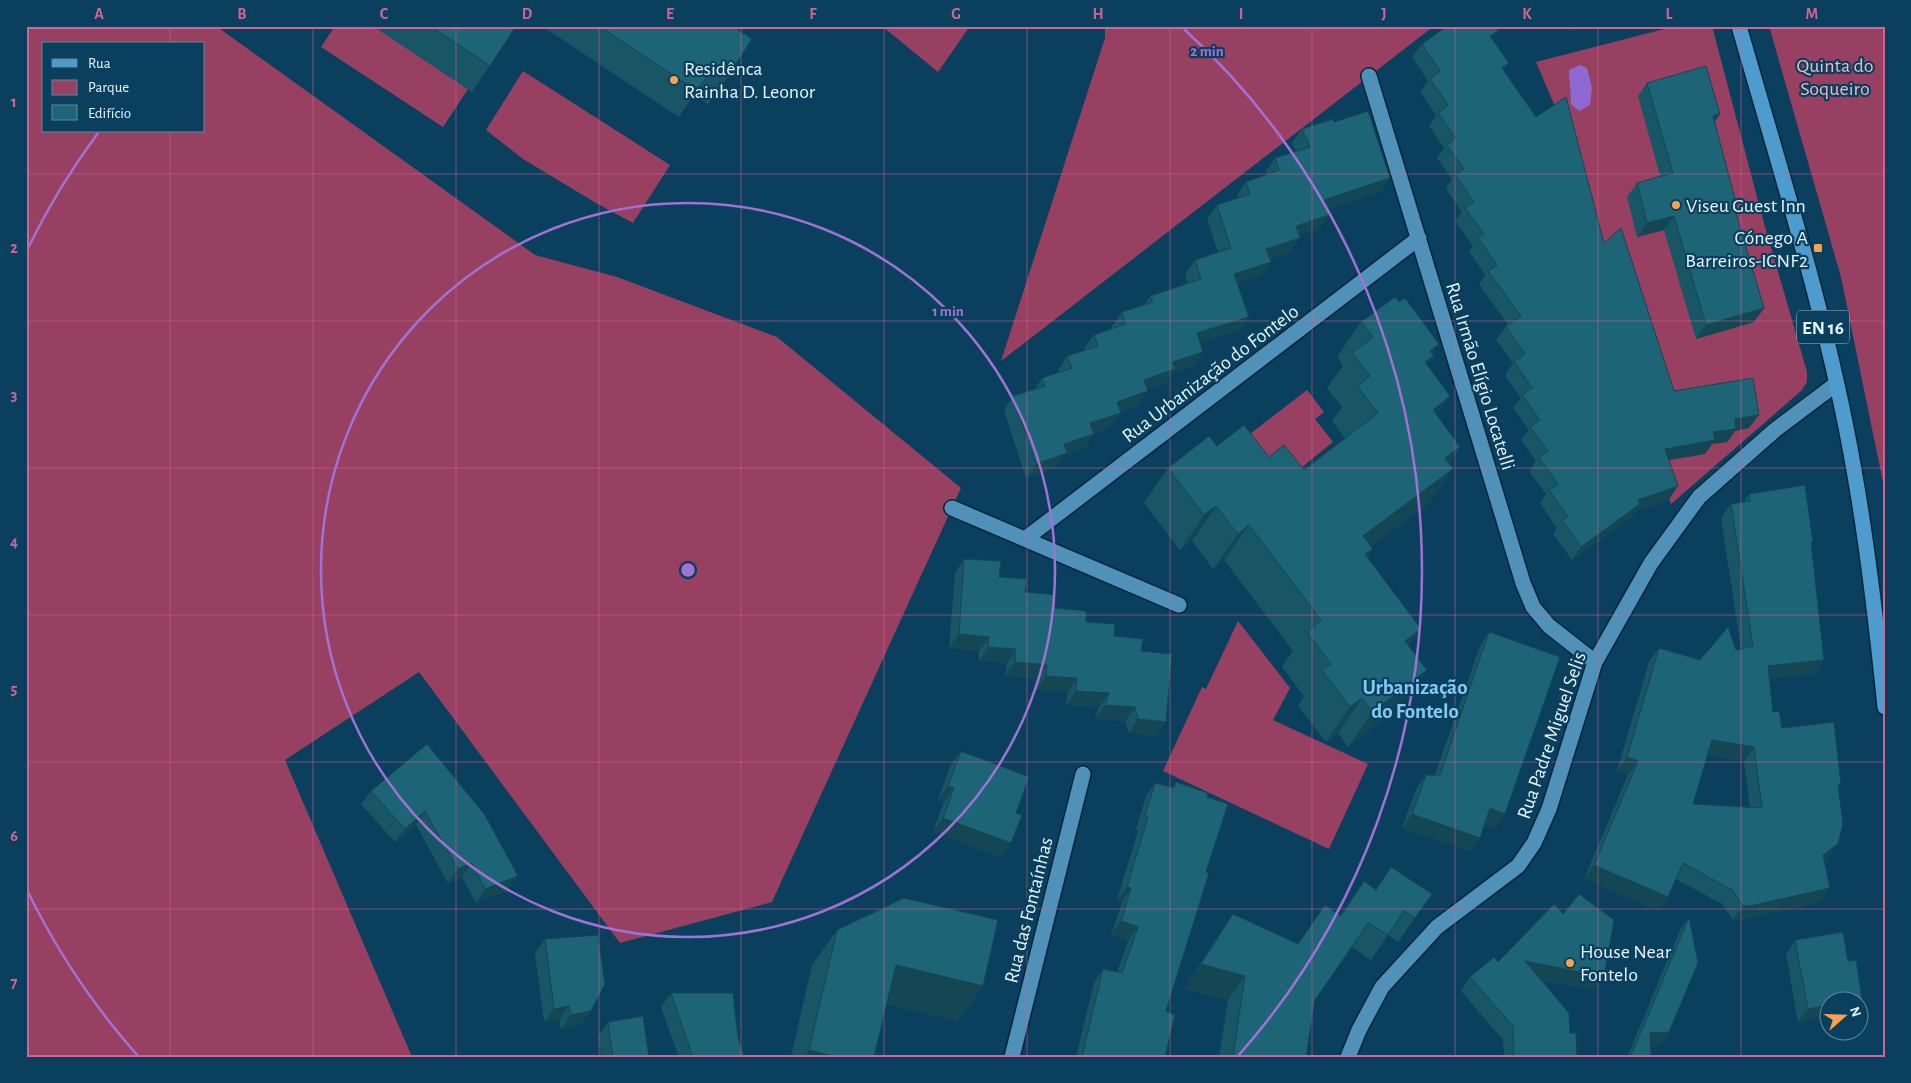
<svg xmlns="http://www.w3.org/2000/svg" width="1911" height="1083" viewBox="0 0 1911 1083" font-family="'Alegreya Sans',sans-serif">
  <rect width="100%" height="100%" fill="#0a405d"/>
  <path fill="#984061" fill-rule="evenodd" d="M26 26H216L535 255 617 277 777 337 961 488 772 902 620 943 419 672 285 760 412 1057H26ZM44 44H204V131H44Z
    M335 26H373L468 89 443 127 321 47Z
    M882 26H970L938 72Z
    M1105 26H1434L1001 361 1105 38Z
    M1676 26H1712L1762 216 1807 372V382L1802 390 1671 504 1651 447 1557 111 1536 62Z
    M1769 26H1885V492L1841 277Z
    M523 71 670 165 633 223 596 203 523 159 486 130Z
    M1307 390 1324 412 1315 419 1333 442 1276 488 1228 451Z
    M1238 621 1290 688 1273 720 1368 764 1329 849 1163 771 1202 687 1206 689Z"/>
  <path fill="#8f69d1" d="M1580 65 1587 68 1592 88 1590 105 1579 111 1571 104C1571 92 1569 81 1569 70Z"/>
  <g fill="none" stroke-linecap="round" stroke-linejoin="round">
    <defs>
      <path id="minor" d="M1369 76 1523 583 1533 607 1549 626 1595 662
        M952 508 1179 605
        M1025 539 1419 238
        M1012 1057 1083 774
        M1348 1057 1359 1030 1382 987 1437 927 1518 866 1534 843 1549 809 1595 662 1651 563 1699 497 1775 430 1836 384"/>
      <path id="primary" d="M1739 26C1781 173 1828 320 1854 470 1868 548 1877 628 1885 707"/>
    </defs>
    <use href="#minor" stroke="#02253a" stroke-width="18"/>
    <use href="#primary" stroke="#02253a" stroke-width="18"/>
    <use href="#minor" stroke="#5091ba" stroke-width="15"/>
    <use href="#primary" stroke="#4e9ccd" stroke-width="15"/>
  </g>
  <path fill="#195665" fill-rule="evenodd" d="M373 26H516L472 92Z
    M542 26H737L727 78 708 104 694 95 679 117Z
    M1569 26H1587L1570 31Z
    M1492 39 1503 71 1604 243 1674 391 1749 428 1735 431 1727 442 1712 444 1705 454 1669 460 1678 486 1669 499 1636 511 1631 518 1572 560 1553 534 1557 528 1540 503 1546 494 1529 471 1536 461 1521 440 1529 430 1513 408 1521 398 1505 375 1513 363 1496 340 1506 326 1508 325 1479 284 1485 275 1469 251 1473 246 1455 221 1462 212 1446 189 1452 179 1437 158 1444 148 1429 126 1436 115 1420 92 1428 81 1412 57 1422 44Z
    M1647 83 1720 114 1715 122 1733 203 1764 308 1754 322 1696 339 1664 230 1637 237 1627 197 1637 183 1660 176 1638 96Z
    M1334 122 1390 178 1380 192 1327 209 1319 229 1299 235 1290 252 1270 259 1271 262 1261 275 1238 283 1239 330 1200 343 1203 352 1194 366 1173 373 1166 383 1147 389 1138 405 1121 411 1111 426 1094 433V434L1085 448 1066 454 1057 467 1026 478 1004 410 1013 396 1034 390 1042 378 1059 372 1058 370 1067 356 1085 350 1084 348 1094 335 1112 328V326L1122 312 1144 305 1150 296 1188 283 1185 274 1195 260 1218 252 1207 219 1217 205 1238 198 1237 195 1246 182 1266 175V172L1275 158 1296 151 1292 143 1302 129Z
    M1361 322 1433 354 1427 365 1437 415 1460 447 1449 463 1453 469 1428 504 1371 546 1373 549 1367 557 1409 647 1402 705 1348 747 1338 733 1326 742 1298 706 1304 696 1282 667 1293 651 1224 560 1213 569 1192 541 1180 550 1144 503 1168 468 1217 446 1304 470 1345 438 1332 421 1342 407 1327 388 1343 366 1337 357Z
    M1749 494 1811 544 1824 660 1815 674 1769 679 1773 712 1782 728 1841 784 1839 788 1838 844 1828 858 1824 861 1830 888 1820 902 1740 920H1733L1721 902 1720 903 1676 879 1668 897 1659 911 1584 879 1628 775 1617 771 1649 662 1659 648 1700 660 1741 649 1721 518 1731 504 1743 502ZM1707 755 1744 761 1750 807 1693 804Z
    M964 559 999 577 1055 608 1086 622 1114 636 1141 651 1156 736 1129 733 1125 721 1095 719 1099 707 1066 705 1068 692 1036 690 1037 679 1005 676 1007 663 979 661V651L949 648 955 573Z
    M1489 632 1496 828 1484 824 1480 838 1470 851 1402 828 1416 789 1426 775H1435L1480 646Z
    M427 744 518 876 508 890 476 903 462 877 448 883 416 825 395 842 361 804 371 791Z
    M961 751 1016 813 1011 843 1001 857 933 832 944 802 938 800 951 765Z
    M1176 782 1207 797 1206 872 1166 1011 1165 1057H1076L1094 983 1103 969 1117 972 1128 941 1111 935 1122 902 1117 900 1138 831 1136 829 1146 796 1155 783 1172 788Z
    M1391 867 1415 918 1398 942 1388 935 1371 960 1352 947 1315 1000 1306 1057H1219L1228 1000 1184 989 1216 939 1233 914 1298 944 1340 916 1364 881 1376 889Z
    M1689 917 1669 1032 1660 1045 1650 1046 1651 1057H1627L1641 1024 1680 930Z
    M837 930 983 986 958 1021 887 1004 874 1057H791L812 965Z
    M545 939 582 1024 561 1029 559 1020 544 1022 535 953Z
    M1795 940 1828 1000V1017L1798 1022 1786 954Z
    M1498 962 1594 990 1541 980 1570 1033 1577 1057H1504L1503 1040 1461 991 1470 977Z
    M671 993 738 1038 744 1057H679L661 1007Z
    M608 1022 649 1057H601L598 1036Z"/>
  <path fill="#144653" d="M1573 26H1587L1570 31Z
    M1498 31 1489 44 1490 36Z
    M1509 63 1500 76 1502 68Z
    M1720 114 1710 128 1713 116Z
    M1390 178 1380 192 1314 213 1324 200Z
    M1329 215 1319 229 1286 240 1296 226Z
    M1674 216 1664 230 1637 237 1647 223Z
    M1300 238 1290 252 1257 263 1266 249Z
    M1271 262 1261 275 1225 288 1234 274Z
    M1764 308 1754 322 1696 339 1706 325Z
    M1249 317 1239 330 1187 347 1197 333Z
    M1439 344 1429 359 1434 356 1409 391 1430 351Z
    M1203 352 1194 366 1173 373 1166 383 1134 393 1144 380 1173 362Z
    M1148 391 1138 405 1107 415 1117 402Z
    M1450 396 1426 431 1433 410Z
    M1121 413 1111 426 1081 437 1090 423Z
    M1759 415 1749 428 1735 431 1727 442 1712 444 1705 454 1656 462 1665 449 1713 432 1735 419Z
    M1094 434 1085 448 1066 454 1057 467 1026 478 1036 464 1064 444Z
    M1460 447 1437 480 1453 469 1428 504 1338 571 1363 536 1445 458Z
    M1678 486 1669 499 1636 511 1631 518 1572 560 1581 547 1638 500Z
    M1216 506 1192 541 1180 550 1204 515Z
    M1249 525 1224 560 1213 569 1238 534Z
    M1373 549 1348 584 1365 554Z
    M1421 629 1396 664 1405 641Z
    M959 634 989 637 979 651 949 648Z
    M988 647 1016 649 1007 663 979 661Z
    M1824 660 1815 674 1758 680 1768 666Z
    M1015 662 1047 665 1037 679 1005 676Z
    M1427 670 1402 705 1348 747 1372 712Z
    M1046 676 1077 678 1068 692 1036 690Z
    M1076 691 1109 693 1099 707 1066 705Z
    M1362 698 1338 733 1326 742 1350 707Z
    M1105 705 1135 707 1125 721 1095 719Z
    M1138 719 1166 722 1156 736 1129 733Z
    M1712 740 1754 747 1744 761 1702 754Z
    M1627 757 1638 761 1628 775 1617 771Z
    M948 786 954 788 944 802 938 800Z
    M1490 808 1505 814 1496 828 1480 822Z
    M425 811 416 825 395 842 405 829Z
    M1412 814 1480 838 1470 851 1402 828Z
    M943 818 1011 843 1001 857 933 832Z
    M1838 844 1828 858 1813 869 1823 855Z
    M472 863 462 877 448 883 458 869Z
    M1594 865 1668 897 1659 911 1584 879Z
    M518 876 508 890 476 903 485 889Z
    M1127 887 1131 888 1122 902 1117 900Z
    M1830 888 1820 902 1740 920H1733L1743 906Z
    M1121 921 1138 927 1128 941 1111 935Z
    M1525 961 1604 977 1594 990 1515 974Z
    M1201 964 1245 976 1228 1000 1184 989Z
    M896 965 983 986 958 1021 871 1000Z
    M1862 999 1858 1005V1000H1856Z
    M1828 1005V1017L1798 1022 1808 1009Z
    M569 1006 559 1020 544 1022 554 1009Z
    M591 1011 582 1024 561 1029 571 1015Z
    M1669 1032 1660 1045 1641 1046 1650 1033Z
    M809 1050 836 1057H804Z"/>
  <path fill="#1d6476" stroke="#144653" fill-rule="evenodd" d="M430 26H516L490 66Z
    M599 26H737V29L752 39 727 78 712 69 697 91Z
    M1447 26H1495L1498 31 1490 36 1509 63 1502 68 1536 117 1566 97 1604 243 1621 228 1674 391 1753 378 1759 415 1735 419 1736 429 1713 432 1715 440 1665 449 1678 486 1638 500 1640 504 1581 547 1562 520 1568 517 1549 490 1558 484 1539 458 1548 451 1530 427 1540 420 1522 395 1532 388 1514 361 1525 354 1506 326 1521 316 1488 271 1497 265 1478 238 1484 234 1465 208 1474 202 1455 175 1464 169 1447 145 1456 138 1438 113 1448 105 1430 79 1440 71 1422 44Z
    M1706 66 1720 114 1713 116 1735 199 1732 200 1764 308 1706 325 1674 216 1647 223 1637 183 1673 173 1647 83Z
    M1368 111 1390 178 1324 200 1329 215 1296 226 1300 238 1266 249 1271 262 1234 274 1249 317 1197 333 1203 352 1173 362 1175 369 1144 380 1148 391 1117 402 1121 413 1090 423 1094 434 1064 444 1067 453 1036 464 1013 396 1045 386 1042 378 1072 368 1067 356 1098 346 1094 335 1125 324 1122 312 1153 302 1150 296 1201 279 1195 260 1231 248 1217 205 1250 194 1246 182 1279 170 1275 158 1310 147 1302 129 1333 119 1334 122Z
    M1395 297 1399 302 1405 298 1439 344 1430 351 1434 356 1425 362 1450 396 1433 410 1460 447 1445 458 1453 469 1363 536 1373 549 1365 554 1421 629 1405 641 1427 670 1372 712 1362 698 1350 707 1322 670 1331 664 1307 632 1321 620 1249 525 1238 534 1216 506 1204 515 1168 468 1209 436 1217 446 1244 425 1269 457 1284 445 1304 470 1378 413 1357 386 1370 376 1352 353 1373 337 1361 322Z
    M1805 485 1813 542H1811L1824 660 1768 666 1773 712 1779 711 1782 728 1834 722 1841 784 1838 785 1843 824 1838 844 1823 855 1830 888 1750 906H1743L1731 888 1730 889 1683 863 1668 897 1594 865 1638 761 1627 757 1659 648 1700 660 1728 627 1736 650 1753 646 1731 504 1750 501 1749 494ZM1712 740 1754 747 1762 808 1693 804Z
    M964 559 1001 561 999 577 1027 579 1025 592 1056 595 1055 608 1086 611V622L1115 624 1114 636 1143 639 1141 651 1172 654 1166 722 1138 719 1135 707 1105 705 1109 693 1076 691 1077 678 1046 676 1047 665 1015 662 1016 649 988 647 989 637 959 634Z
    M1489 632 1560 657 1505 814 1490 808 1480 838 1412 814 1426 775H1440Z
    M427 744 485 815 518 876 485 889 472 863 458 869 425 811 405 829 371 791Z
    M961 751 1029 777 1016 813 1022 815 1011 843 943 818 954 788 948 786Z
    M1176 782 1208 793 1207 797 1228 804 1206 872 1209 873 1166 1011 1175 1015 1165 1057H1082L1103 969 1122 973 1138 927 1121 921 1131 888 1127 887 1148 817 1145 816 1155 783 1174 788Z
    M1391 867 1432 894 1415 918 1404 911 1388 935 1368 923 1315 1000 1306 1057H1233L1245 976 1201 964 1233 914 1298 944 1325 905 1341 916 1364 881 1376 890Z
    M1579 894 1614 920 1604 977 1525 961 1569 1013 1570 1033H1576L1577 1057H1514L1513 1026 1470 977 1494 957 1498 962 1554 904 1563 914Z
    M904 898 998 920 983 986 896 965 874 1057H836L809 1050 837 930Z
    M1689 917 1698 963 1669 1032 1650 1033 1651 1057H1630L1650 1011Z
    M1843 932 1848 961 1856 960 1862 999 1856 1000H1828V1005L1808 1009 1795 940Z
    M598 935 605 984 591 1011 571 1015 569 1006 554 1009 545 939Z
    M671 993H733L738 1038 744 1057H693Z
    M643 1016 649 1057H613L608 1022Z"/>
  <path fill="none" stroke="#cf6593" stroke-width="1" stroke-opacity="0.55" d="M170 26V44M313 26V1057M456 26V1057M599 26V1057M741 26V1057M884 26V1057M1027 26V1057M1170 26V1057M1312 26V1057M1455 26V1057M1598 26V1057M1741 26V1057M170 131V1057M26 174H1885M26 321H1885M26 468H1885M26 615H1885M26 762H1885M26 909H1885"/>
  <g fill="none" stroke="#a072d4" stroke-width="2.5">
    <circle cx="688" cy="570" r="367"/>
    <path d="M138 1056A734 734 0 0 1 28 892M28 248A734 734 0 0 1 98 133M1184 29A734 734 0 0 1 1238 1056"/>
  </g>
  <g fill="#fb9f50" stroke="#0a405d" stroke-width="2">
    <circle cx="674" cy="80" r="5"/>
    <circle cx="1676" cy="205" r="5"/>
    <rect x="1813" y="243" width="10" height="10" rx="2.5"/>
    <circle cx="1570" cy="963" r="5"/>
  </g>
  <g text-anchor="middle" stroke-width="4.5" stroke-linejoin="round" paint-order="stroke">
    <rect fill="#0a405d" stroke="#a4bdcc" stroke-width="1" x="1797" y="310.5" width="52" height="33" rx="4"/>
    <g font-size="19" font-weight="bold" fill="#e6f3fc">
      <text x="1823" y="334">EN 16</text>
    </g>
    <g font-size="20" fill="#f2b5c8" stroke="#0a405d">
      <text x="1835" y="72">Quinta do<tspan x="1835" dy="23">Soqueiro</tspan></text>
    </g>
    <g font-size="20" fill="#e6f3fc" stroke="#0a405d" text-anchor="start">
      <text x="684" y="75">Residênca<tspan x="684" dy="23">Rainha D. Leonor</tspan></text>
      <text x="1686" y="212">Viseu Guest Inn</text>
      <text x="1808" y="244" text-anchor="end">Cónego A<tspan x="1808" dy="23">Barreiros-ICNF2</tspan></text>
      <text x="1580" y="958">House Near<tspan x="1580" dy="23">Fontelo</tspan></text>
    </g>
    <g font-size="20" fill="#e6f3fc" stroke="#0a405d">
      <text transform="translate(1210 373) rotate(-37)" y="7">Rua Urbanização do Fontelo</text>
      <text transform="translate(1481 376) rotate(73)" y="7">Rua Irmão Elígio Locatelli</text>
      <text transform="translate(1551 735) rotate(-71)" y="7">Rua Padre Miguel Selis</text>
      <text transform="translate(1028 910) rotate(-76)" y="7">Rua das Fontaínhas</text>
    </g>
    <g font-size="21" font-weight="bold" fill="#86c8f4" stroke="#0a405d">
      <text x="1415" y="694">Urbanização<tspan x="1415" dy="24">do Fontelo</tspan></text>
    </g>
  </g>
  <circle cx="688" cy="570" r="8" fill="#a072d4" stroke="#0a405d" stroke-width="2.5"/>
  <g font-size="15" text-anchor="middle" font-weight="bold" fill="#a072d4" stroke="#0a405d" stroke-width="4.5" stroke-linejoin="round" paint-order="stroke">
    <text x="1207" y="56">2 min</text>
    <text x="948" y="316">1 min</text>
  </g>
  <rect width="1911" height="1083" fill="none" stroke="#0a405d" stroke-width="55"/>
  <rect x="42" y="42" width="162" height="90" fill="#0a405d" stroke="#62889d"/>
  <rect x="52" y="59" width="25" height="8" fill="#4e9ccd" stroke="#62889d"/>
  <text x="88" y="68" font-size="15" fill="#e6f3fc">Rua</text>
  <rect x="52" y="80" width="25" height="15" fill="#984061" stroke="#62889d"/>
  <text x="88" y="92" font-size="15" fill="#e6f3fc">Parque</text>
  <rect x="52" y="105" width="25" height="15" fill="#1d6476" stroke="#62889d"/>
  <text x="88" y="118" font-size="15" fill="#e6f3fc">Edifício</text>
  <g transform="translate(1844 1016) rotate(70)"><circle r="24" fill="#0a405d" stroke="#62889d"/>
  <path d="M0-4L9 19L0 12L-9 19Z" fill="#fb9f50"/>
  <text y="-8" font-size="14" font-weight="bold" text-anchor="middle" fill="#e6f3fc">N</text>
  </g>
  <rect x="28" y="28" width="1856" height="1028" fill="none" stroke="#cf6593" stroke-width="2"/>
  <g font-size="16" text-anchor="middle" font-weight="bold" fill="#cf6593">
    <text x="99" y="19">A</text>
    <text x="242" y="19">B</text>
    <text x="384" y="19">C</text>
    <text x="527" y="19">D</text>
    <text x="670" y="19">E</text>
    <text x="813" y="19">F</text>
    <text x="956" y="19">G</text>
    <text x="1098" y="19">H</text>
    <text x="1241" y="19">I</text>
    <text x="1384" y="19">J</text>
    <text x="1527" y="19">K</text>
    <text x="1669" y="19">L</text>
    <text x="1812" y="19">M</text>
    <text x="14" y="107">1</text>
    <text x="14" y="253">2</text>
    <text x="14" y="400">3</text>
    <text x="14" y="547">4</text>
    <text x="14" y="694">5</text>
    <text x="14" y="841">6</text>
    <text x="14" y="988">7</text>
  </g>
</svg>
